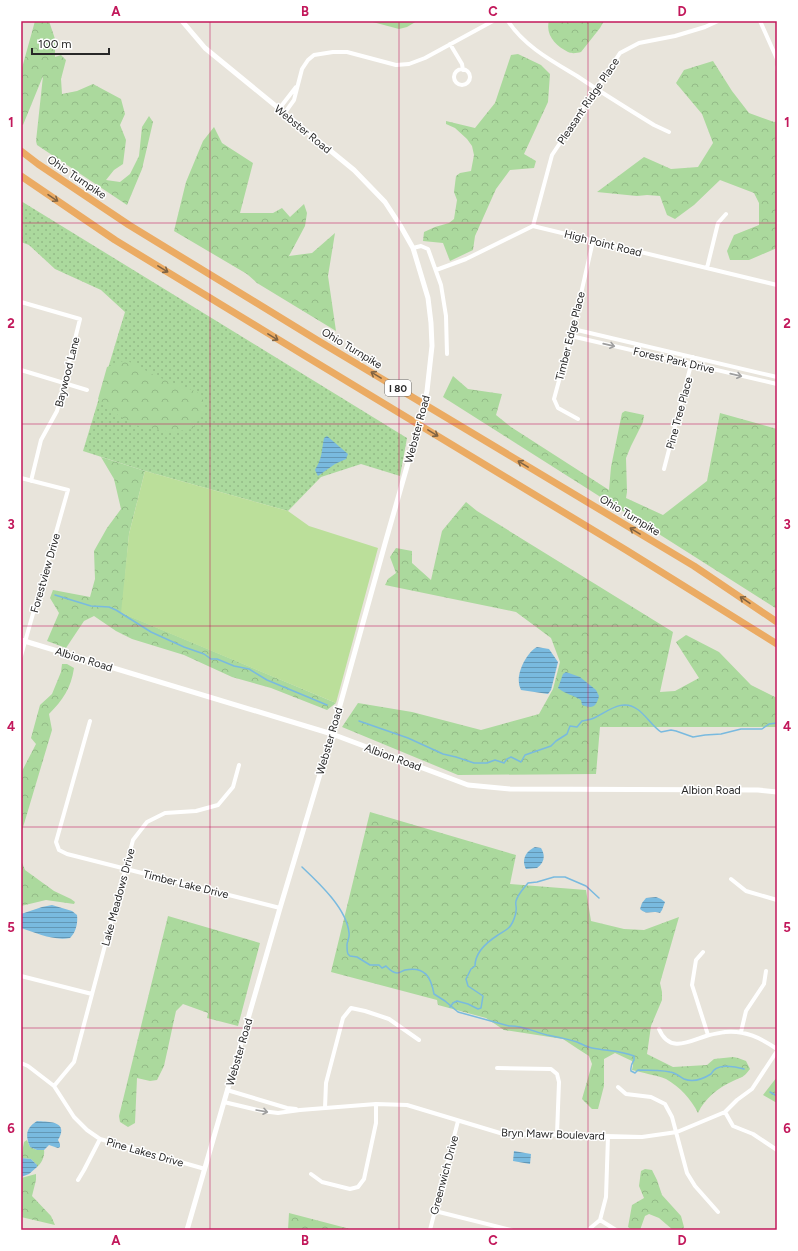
<svg xmlns="http://www.w3.org/2000/svg" width="798" height="1251" viewBox="0 0 798 1251" font-family="Figtree,sans-serif">
  <defs>
    <pattern id="grass-dots" width="8" height="8" patternUnits="userSpaceOnUse"><rect width="8" height="8" fill="#abd99d"/><path d="M2 2h.1M6 6h.1" fill="none" stroke="#93ba87" stroke-width="1.8" stroke-linecap="round"/></pattern>
    <pattern id="forest-crowns" width="20" height="18" patternUnits="userSpaceOnUse"><rect width="20" height="18" fill="#abd99d"/><path d="M2 6a3 3 0 1 1 6 0M12 15a3 3 0 1 1 6 0" fill="none" stroke="#93ba87"/></pattern>
    <pattern id="water-rules" width="6" height="5" patternUnits="userSpaceOnUse"><rect width="6" height="5" fill="#79badf"/><path d="M0 2.5h6" fill="none" stroke="#6397b5"/></pattern>
  </defs>
  <rect width="100%" height="100%" fill="#e8e4db"/>
  <path fill="url(#grass-dots)" d="M21 201 407 438 400 476 361 464 321 477 288 511 145 471 83 451 125 312 101 290 55 269 29 245 21 242Z"/>
  <path fill="url(#forest-crowns)" d="M35 21H49L55 39V57L61 55 66 60 61 79 62 94 77 91 93 84 121 99 125 114 120 125 126 140 123 164 114 170 106 180 120 182 130 174 139 156 142 127 149 116 153 122 142 169 127 205 37 145 36 141 43 76 23 125 21 124V67L22 68Z
    M549 21H604L600 28 581 52C577 53 572 54 568 52 556 46 545 35 549 21Z
    M518 54 541 65 550 74 548 102 524 154 536 161 534 168 510 170 496 189 475 236 473 250 450 261 443 243 423 241 424 232 435 227 449 223 454 219 457 200 454 192 456 176 460 173 471 171 474 155 472 146 467 139 455 128 446 124V121L475 128 495 103 511 55Z
    M713 61 732 91 749 113 774 122 777 121V248L749 260H730L727 251 734 235 759 225V203L754 193 720 180 694 205 675 219 667 215 660 196 647 195 637 196 597 192 644 157 671 169 698 167 713 143 702 114 676 83 684 70Z
    M214 127 222 143 253 163 240 213H273L282 208 290 217 304 204 307 213 305 226 289 256 312 253 335 233 328 276 336 331 257 283 247 274 174 231 186 182 203 141Z
    M126 360 158 377 197 392 203 399 204 412 192 429 172 432 134 425 115 413 98 399 107 367Z
    M453 376 468 389 502 394 496 415 511 427 609 490 611 467 622 413 625 411 644 415 643 422 631 446 626 458 627 492 626 498 663 515 707 481 720 413 777 429V609L443 397Z
    M101 457 145 471 129 534 122 613 336 703 327 710 271 688 232 677 184 655 132 639 116 631 94 616 84 621 66 648 47 641 59 613 50 598 53 590 90 597 95 579 94 551 107 528 121 509 114 479Z
    M466 502 477 511 673 632 660 692 675 691 699 678 676 642 686 635 719 652 751 685 777 698V727H600L596 774 458 775 342 727 358 703 412 712 481 730 539 714 553 689 560 662 551 638 516 612 385 585 388 579 396 573 390 557 396 548 412 551V563L431 580 442 531Z
    M62 664H67L74 668C71 688 63 700 49 714L52 730 21 834V773L36 744 31 738 40 705 52 694 61 672Z
    M370 812 516 855 510 884 586 890 591 921 624 929 644 930 679 917 660 983 662 992V1000L651 1026 647 1054 673 1067 707 1065 714 1059 733 1057 738 1058 746 1061 750 1069C742 1079 743 1076 733 1081 718 1088 705 1098 698 1113 691 1099 680 1087 666 1079 656 1075 642 1073 632 1070L633 1065 632 1061 615 1053 604 1059V1086L598 1109H592L582 1099 592 1064 589 1056 578 1049 563 1039 504 1030 486 1018 438 1005 437 1000 331 972Z
    M21 860 25 870 54 891 71 899 75 902 74 904 46 900 21 906Z
    M168 916 260 943 238 1026 207 1018 208 1013 183 1004 176 1011 164 1066 157 1080 150 1081 137 1078 135 1123 128 1127 120 1122 119 1116Z
    M777 1077V1103L763 1095Z
    M27 1140 30 1147 37 1150H44C45 1156 42 1163 37 1167V1165L31 1159 21 1158 24 1142Z
    M645 1169 652 1170 657 1180 662 1195 681 1216 684 1227 682 1230H673L659 1218 649 1214 645 1216 640 1230H632L628 1227 632 1205 644 1198 639 1186 641 1171Z
    M36 1174V1180L32 1196 51 1216 55 1225 21 1217V1178Z
    M289 1213 354 1230H288Z"/>
  <path fill="#abd99d" d="M369 21H417L407 27 399 29Z"/>
  <path fill="#bbdf9a" d="M145 471 288 511 309 526 378 548 336 703 121 613 129 534Z"/>
  <path fill="url(#water-rules)" d="M327 436 348 454 346 459 335 464 318 476 315 470C323 456 321 453 324 438Z
    M537 647 549 649 558 662 551 690 548 694 521 690C520 687 519 686 519 683 517 672 527 652 537 647Z
    M566 672 580 677 596 690 599 696C596 707 593 709 582 705L581 700C573 695 565 694 558 688L563 674Z
    M535 847 541 848C546 856 544 863 537 868L526 869C521 860 526 851 535 847Z
    M656 897 661 899 665 902 662 910 660 913C651 910 647 916 640 909L642 903 646 898Z
    M52 905 72 911 77 915C78 923 76 932 70 938 53 941 37 933 21 928V914L42 907Z
    M37 1121C50 1122 69 1121 58 1140L60 1144V1147L58 1148 49 1145 44 1150H37L30 1147C25 1135 26 1128 37 1121Z
    M514 1151 531 1154 530 1164 513 1161Z
    M21 1158 31 1159 37 1165V1167L29 1174 21 1177Z"/>
  <g fill="none" stroke-linecap="round" stroke-linejoin="round">
    <path stroke="#79badf" stroke-width="1.5" d="M55 595 91 606 109 607 116 610 151 632 184 647 204 654 211 659H217L234 666 249 669 267 680 327 705
      M359 721 408 738 443 754 456 757 474 763H487L495 760 504 763 507 759 511 757 521 762 525 755 551 746 556 741 567 734 570 726 577 727 582 721C586 720 590 720 594 718 607 712 622 698 637 709 646 715 652 726 661 732L671 730 676 731 693 737 705 735 721 734 741 729H762L769 724 777 723
      M302 867C319 883 347 909 349 933 350 937 347 941 347 945 347 948 347 952 348 954L350 956 357 957 370 965H379L382 968 386 966C389 969 392 973 397 973 400 973 402 971 405 970 425 966 431 977 434 994L445 1001 458 1012 509 1026C521 1025 535 1032 547 1035 557 1037 568 1039 577 1042 582 1044 587 1047 592 1048 606 1051 619 1050 634 1056V1060C632 1063 630 1066 631 1071L635 1073 638 1070C648 1070 661 1070 670 1072 676 1073 679 1076 684 1079 694 1083 703 1079 711 1074 716 1063 734 1066 744 1069
      M450 1007 453 1003 457 1001 468 1004 478 1009 481 1008 483 996 468 986 466 979 471 969 475 966C475 952 487 942 498 935 502 932 508 930 511 925 513 922 516 915 516 911 517 907 515 905 516 901 518 894 523 889 528 883L537 882 554 877H565L586 886 599 898
      M770 1092 777 1096"/>
    <path stroke="#fff" stroke-width="4" d="M508 21C524 46 552 61 577 76 602 93 628 109 654 125L669 132
      M760 21 777 59
      M450 44 462 64 463 70
      M777 69V67
      M454 77a8 8 0 1 1 16 0a8 8 0 1 1-16 0Z
      M279 109 296 87
      M284 114 294 100 302 69 308 60 314 55 333 52H347L396 65 409 64 425 58 493 21
      M533 226 552 155 620 53 639 43 675 36 705 27 718 21
      M413 248 421 246 428 249 441 285 446 316 447 354
      M707 268 718 223 726 214
      M436 270 466 259 533 226 777 285
      M21 302 80 319 57 411 41 440 31 481
      M573 329 777 377
      M571 336 777 384
      M21 370 87 390
      M578 419 558 408 554 399 573 329 593 241
      M664 469 693 357
      M21 478 68 490 21 656
      M90 721 56 842 59 850 67 854 280 908
      M731 879 746 891 777 900
      M703 952 696 960 692 985 708 1035
      M21 976 92 994
      M659 1029C669 1053 688 1042 706 1036 712 1034 719 1033 725 1032 745 1030 761 1038 777 1049
      M741 1032 746 1011 764 984 766 971
      M21 1063 28 1066 54 1086 74 1117 87 1130 100 1139 205 1169
      M497 1068 551 1069 557 1074 559 1082 557 1134
      M54 1086 74 1062 133 840 147 822 165 813 196 811 218 805 233 787 239 765
      M618 1087 626 1094 651 1097 665 1104 672 1117 687 1173 695 1186 718 1212
      M227 1090 287 1108 296 1109
      M224 1102 262 1111 278 1113 300 1110 376 1104 407 1105 500 1133 642 1137 677 1132 725 1112 737 1100 752 1089 777 1051
      M325 1108 326 1083 343 1018 351 1008 365 1011 389 1019 419 1040
      M725 1112 733 1126 753 1134 777 1150
      M311 1174 322 1182 350 1189 358 1187 364 1179 376 1123V1104
      M78 1180 84 1170 100 1139
      M435 1211 511 1230
      M600 1220 616 1230
      M430 1230 458 1121
      M588 1230 600 1220 606 1197 608 1136"/>
    <path stroke="#fff" stroke-width="5" d="M182 21 205 48 354 170 385 202 400 225 413 248 428 298 431 323 432 346 427 391 414 442 386 540 332 734 280 908 187 1230
      M21 640 332 734 468 785 510 789 758 790 777 792"/>
    <path stroke="#ebab63" stroke-width="7" d="M21 151 38 164 129 225 317 340 694 566 777 622
      M21 176 115 240 307 357 626 550 777 644"/>
  </g>
  <defs><path id="oneway-shaft" d="M-6 0H5M1.5-3L5.5 0L1.5 3" fill="none" stroke-width="1.6" stroke-linecap="round" stroke-linejoin="round"/></defs>
  <g stroke="#806343">
    <use href="#oneway-shaft" transform="translate(53 198) rotate(34)"/>
    <use href="#oneway-shaft" transform="translate(163 269) rotate(31)"/>
    <use href="#oneway-shaft" transform="translate(273 337) rotate(31)"/>
    <use href="#oneway-shaft" transform="translate(376 375) rotate(-149)"/>
    <use href="#oneway-shaft" transform="translate(433 433) rotate(31)"/>
    <use href="#oneway-shaft" transform="translate(523 464) rotate(-149)"/>
    <use href="#oneway-shaft" transform="translate(635 531) rotate(-149)"/>
    <use href="#oneway-shaft" transform="translate(745 600) rotate(-146)"/>
  </g>
  <g stroke="#9e9e9e">
    <use href="#oneway-shaft" transform="translate(609 345) rotate(13)"/>
    <use href="#oneway-shaft" transform="translate(736 375) rotate(13)"/>
    <use href="#oneway-shaft" transform="translate(262 1111) rotate(10)"/>
  </g>
  <path fill="none" stroke="#c2185b" stroke-width="1" stroke-opacity="0.55" d="M210 21V1230M399 21V1230M588 21V1230M21 223H777M21 424H777M21 626H777M21 827H777M21 1028H777"/>
  <g text-anchor="middle" stroke-width="3" stroke-linejoin="round" paint-order="stroke">
    <rect fill="#fff" stroke="#686868" stroke-width="1" x="385" y="380" width="26" height="16" rx="3"/>
    <g font-size="10" font-weight="bold" fill="#282828">
      <text x="398" y="392">I 80</text>
    </g>
    <g font-size="11" fill="#282828" stroke="#fff">
      <text transform="translate(588 101) rotate(-56)" y="4">Pleasant Ridge Place</text>
      <text transform="translate(303 129) rotate(39)" y="4">Webster Road</text>
      <text transform="translate(77 177) rotate(34)" y="4">Ohio Turnpike</text>
      <text transform="translate(603 243) rotate(14)" y="4">High Point Road</text>
      <text transform="translate(570 336) rotate(-76)" y="4">Timber Edge Place</text>
      <text transform="translate(352 348) rotate(31)" y="4">Ohio Turnpike</text>
      <text transform="translate(674 360) rotate(13)" y="4">Forest Park Drive</text>
      <text transform="translate(67 372) rotate(-76)" y="4">Baywood Lane</text>
      <text transform="translate(679 413) rotate(-75)" y="4">Pine Tree Place</text>
      <text transform="translate(417 429) rotate(-75)" y="4">Webster Road</text>
      <text transform="translate(630 515) rotate(31)" y="4">Ohio Turnpike</text>
      <text transform="translate(45 573) rotate(-74)" y="4">Forestview Drive</text>
      <text transform="translate(84 659) rotate(17)" y="4">Albion Road</text>
      <text transform="translate(329 741) rotate(-74)" y="4">Webster Road</text>
      <text transform="translate(393 757) rotate(20)" y="4">Albion Road</text>
      <text x="711" y="794">Albion Road</text>
      <text transform="translate(186 884) rotate(14)" y="4">Timber Lake Drive</text>
      <text transform="translate(118 897) rotate(-75)" y="4">Lake Meadows Drive</text>
      <text transform="translate(239 1052) rotate(-74)" y="4">Webster Road</text>
      <text transform="translate(553 1134) rotate(2)" y="4">Bryn Mawr Boulevard</text>
      <text transform="translate(145 1152) rotate(16)" y="4">Pine Lakes Drive</text>
      <text transform="translate(444 1175) rotate(-75)" y="4">Greenwich Drive</text>
    </g>
  </g>
  <rect width="798" height="1251" fill="none" stroke="#ffffff" stroke-width="44"/>
  <path d="M32 48v6h77v-6" fill="none" stroke="#282828" stroke-width="2"/>
  <text x="38" y="48" font-size="12" fill="#282828" stroke="#ffffff" stroke-width="3" paint-order="stroke">100 m</text>
  <rect x="22" y="22" width="754" height="1207" fill="none" stroke="#c2185b" stroke-width="1.5"/>
  <g font-size="13" text-anchor="middle" font-weight="bold" fill="#c2185b">
    <text x="116" y="16">A</text>
    <text x="305" y="16">B</text>
    <text x="493" y="16">C</text>
    <text x="682" y="16">D</text>
    <text x="11" y="127">1</text>
    <text x="787" y="127">1</text>
    <text x="11" y="328">2</text>
    <text x="787" y="328">2</text>
    <text x="11" y="529">3</text>
    <text x="787" y="529">3</text>
    <text x="11" y="731">4</text>
    <text x="787" y="731">4</text>
    <text x="11" y="932">5</text>
    <text x="787" y="932">5</text>
    <text x="11" y="1133">6</text>
    <text x="787" y="1133">6</text>
    <text x="116" y="1245">A</text>
    <text x="305" y="1245">B</text>
    <text x="493" y="1245">C</text>
    <text x="682" y="1245">D</text>
  </g>
</svg>
